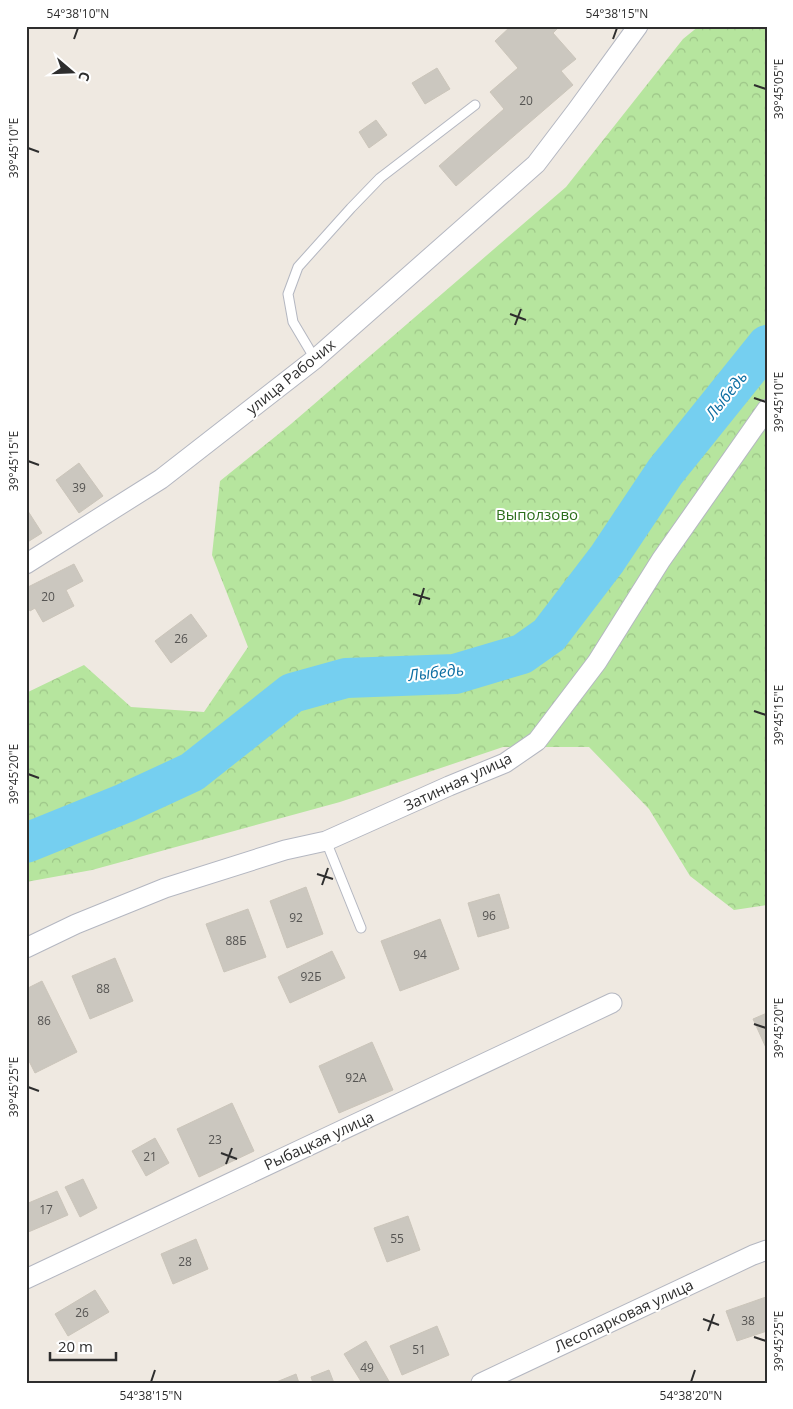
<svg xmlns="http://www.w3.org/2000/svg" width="793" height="1409" viewBox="0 0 793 1409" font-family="'Open Sans',sans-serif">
  <defs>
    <pattern id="forest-crowns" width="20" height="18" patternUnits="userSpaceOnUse" patternTransform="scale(1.25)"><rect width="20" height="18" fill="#b6e59e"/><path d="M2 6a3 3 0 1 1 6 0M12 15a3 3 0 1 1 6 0" fill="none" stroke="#9dc588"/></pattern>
  </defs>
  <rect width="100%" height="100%" fill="#efe9e1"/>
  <path fill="url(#forest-crowns)" d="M699 26H767V905L734 910 690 876 649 809 589 747H503L340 802 92 870 26 882V693L84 665 131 707 204 712 248 647 212 555 220 481 291 424 566 187 683 39Z"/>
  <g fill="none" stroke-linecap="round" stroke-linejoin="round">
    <path stroke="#75cff0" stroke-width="40" d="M26 843 125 803 192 772 292 693 346 678 455 674 522 654 549 635 607 559 665 472 767 345"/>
  </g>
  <path fill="#cbc7bf" stroke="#cbc5ba" d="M511 26H560L553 33 576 59 561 71 573 85 456 186 439 166 504 109 490 92 518 68 495 41Z
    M437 68 450 89 425 104 412 83Z
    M376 120 387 135 369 148 359 132Z
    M79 463 103 496 79 513 56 480Z
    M26 508 42 533 26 543Z
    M74 564 83 581 66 590 74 606 43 622 35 608 30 611 26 604V588Z
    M191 614 207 636 171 663 155 641Z
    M306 887 323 934 287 948 270 901Z
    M499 894 509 928 478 937 468 903Z
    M248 909 266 957 224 972 206 924Z
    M440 919 459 969 400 991 381 941Z
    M332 951 345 978 290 1003 278 977Z
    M115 958 133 1001 90 1019 72 976Z
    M42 981 77 1052 35 1073 26 1055V989Z
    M767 1013V1050L753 1019Z
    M372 1042 393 1090 339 1113 319 1066Z
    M232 1103 254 1151 199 1177 177 1129Z
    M155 1138 169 1163 146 1176 132 1151Z
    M83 1179 97 1208 80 1217 65 1187Z
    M57 1191 68 1215 26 1233V1204Z
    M408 1216 420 1250 387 1262 374 1228Z
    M196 1239 208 1269 173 1284 161 1254Z
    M95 1290 109 1312 68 1336 55 1314Z
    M766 1297 767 1331 737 1341 726 1311Z
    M437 1326 449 1355 402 1375 390 1346Z
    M366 1341 390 1383H362L344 1354Z
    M329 1370 334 1383H313L311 1377Z
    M296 1374 299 1383H274Z"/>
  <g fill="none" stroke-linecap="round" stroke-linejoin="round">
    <defs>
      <path id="service" d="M315 359 293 322 288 294 298 267 351 208 380 178 475 105
        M326 841 361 928"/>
      <path id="minor" d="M26 564 161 479 315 359 536 164 577 110 638 26
        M26 948 76 924 165 888 285 850 326 841 449 786 505 763 537 741 597 662 661 560 767 409
        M26 1279 612 1003
        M481 1383 753 1255 767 1250"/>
    </defs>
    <use href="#service" stroke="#b4b7c1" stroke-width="11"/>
    <use href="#minor" stroke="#b4b7c1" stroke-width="21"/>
    <use href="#service" stroke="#fff" stroke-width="9"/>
    <use href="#minor" stroke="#fff" stroke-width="19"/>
  </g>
  <path fill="none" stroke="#2e2e2e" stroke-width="2" d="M74 39 78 28M613 39 617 28M754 85 766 89M28 148 39 152M510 314 526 320M515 325 521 309M754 398 766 402M28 461 39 465M413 594 430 599M419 605 424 588M754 711 766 715M28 774 39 778M317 874 333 879M322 885 328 868M754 1024 766 1028M28 1087 39 1091M221 1153 237 1159M226 1164 232 1148M703 1319 719 1325M708 1331 714 1314M754 1337 766 1341M151 1382 155 1370M691 1382 695 1370"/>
  <g text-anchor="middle" stroke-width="4" stroke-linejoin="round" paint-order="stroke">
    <g font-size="12" fill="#555452">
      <text x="526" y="105">20</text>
      <text x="79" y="492">39</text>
      <text x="48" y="601">20</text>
      <text x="181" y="643">26</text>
      <text x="489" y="920">96</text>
      <text x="296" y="922">92</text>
      <text x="236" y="945">88Б</text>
      <text x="420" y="959">94</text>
      <text x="311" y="981">92Б</text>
      <text x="103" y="993">88</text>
      <text x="44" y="1025">86</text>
      <text x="356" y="1082">92А</text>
      <text x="215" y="1144">23</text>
      <text x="150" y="1161">21</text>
      <text x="46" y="1214">17</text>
      <text x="397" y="1243">55</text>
      <text x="185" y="1266">28</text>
      <text x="82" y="1317">26</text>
      <text x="748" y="1325">38</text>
      <text x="419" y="1354">51</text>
      <text x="367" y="1372">49</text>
    </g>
    <g font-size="15" fill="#2e2e2e" stroke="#fff">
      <text transform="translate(291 377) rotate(-39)" y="5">улица Рабочих</text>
      <text transform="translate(458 782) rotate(-25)" y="5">Затинная улица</text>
      <text transform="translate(319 1141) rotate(-25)" y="5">Рыбацкая улица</text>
      <text transform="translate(624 1316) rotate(-25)" y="5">Лесопарковая улица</text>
    </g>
    <g font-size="15" fill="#2c6e1b" stroke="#fff">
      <text x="537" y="520">Выползово</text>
    </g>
    <g font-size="16" font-style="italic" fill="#0d6fa3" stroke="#fff">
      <text transform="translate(726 395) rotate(-51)" y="6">Лыбедь</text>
      <text transform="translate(436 672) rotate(-6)" y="6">Лыбедь</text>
    </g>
  </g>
  <rect width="793" height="1409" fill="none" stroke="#ffffff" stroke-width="55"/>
  <g transform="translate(72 72) rotate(109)" stroke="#ffffff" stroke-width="4" paint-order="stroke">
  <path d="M0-4L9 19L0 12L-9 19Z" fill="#2e2e2e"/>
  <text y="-8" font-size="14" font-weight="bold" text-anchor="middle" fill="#2e2e2e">С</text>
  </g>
  <path d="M50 1352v8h66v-8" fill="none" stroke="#2e2e2e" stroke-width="2.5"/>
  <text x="58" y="1352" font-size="15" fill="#2e2e2e" stroke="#ffffff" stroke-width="4" paint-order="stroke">20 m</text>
  <rect x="28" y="28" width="738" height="1354" fill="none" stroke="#2e2e2e" stroke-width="2"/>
  <g font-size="12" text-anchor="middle" fill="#2e2e2e">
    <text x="78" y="18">54°38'10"N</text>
    <text x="617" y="18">54°38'15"N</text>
    <text transform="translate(779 89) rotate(-90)" y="4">39°45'05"E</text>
    <text transform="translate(14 148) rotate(-90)" y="4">39°45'10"E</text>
    <text transform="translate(779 402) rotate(-90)" y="4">39°45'10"E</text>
    <text transform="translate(14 461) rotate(-90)" y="4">39°45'15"E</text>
    <text transform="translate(779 715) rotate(-90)" y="4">39°45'15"E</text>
    <text transform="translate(14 774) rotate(-90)" y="4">39°45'20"E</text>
    <text transform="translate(779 1028) rotate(-90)" y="4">39°45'20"E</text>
    <text transform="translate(14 1087) rotate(-90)" y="4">39°45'25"E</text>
    <text transform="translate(779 1341) rotate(-90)" y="4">39°45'25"E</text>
    <text x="151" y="1400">54°38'15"N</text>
    <text x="691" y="1400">54°38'20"N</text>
  </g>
</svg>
